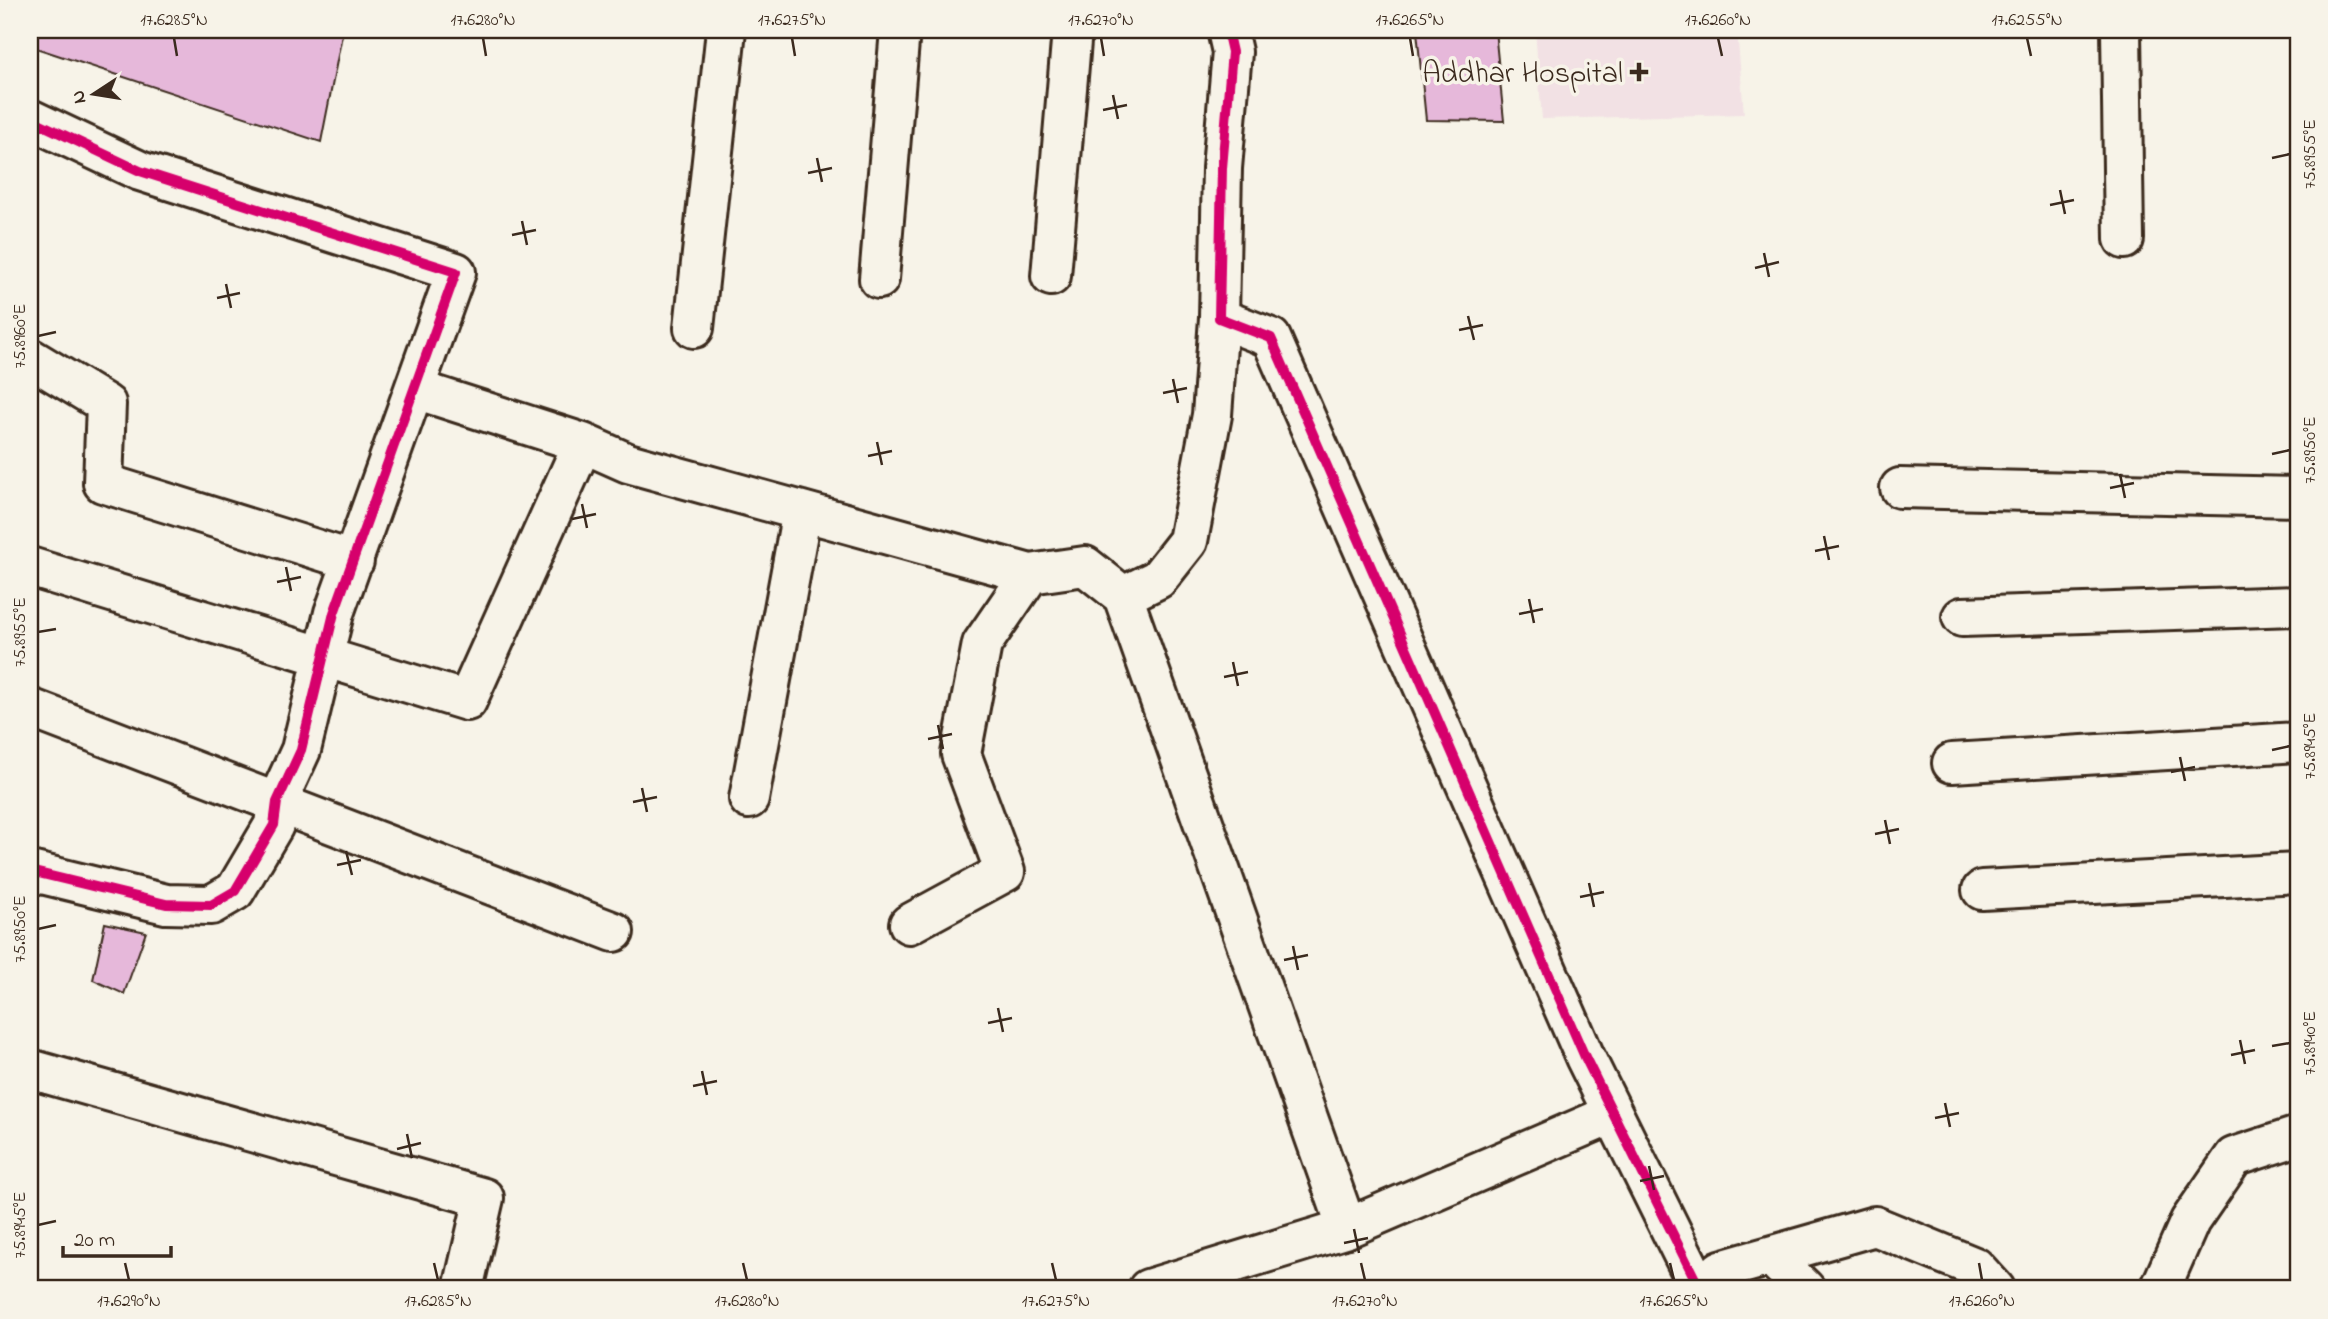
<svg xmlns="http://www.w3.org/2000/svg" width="2328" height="1319" viewBox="0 0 2328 1319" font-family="'Indie Flower',sans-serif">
  <rect width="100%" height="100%" fill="#f7f3e8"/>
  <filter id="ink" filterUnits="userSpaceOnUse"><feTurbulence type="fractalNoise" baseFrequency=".0143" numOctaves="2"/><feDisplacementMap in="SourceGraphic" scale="14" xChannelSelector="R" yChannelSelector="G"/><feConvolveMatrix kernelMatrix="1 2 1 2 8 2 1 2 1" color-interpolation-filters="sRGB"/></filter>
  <g filter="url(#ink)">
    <path fill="#f2e1e4" d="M1535 30H1737L1744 114 1542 119Z"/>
    <path fill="#e6b8da" stroke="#3b2a1e" stroke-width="2" d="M30 30H343L321 142 30 46Z
      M1495 30 1504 121 1426 120 1417 31Z
      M105 923 146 932 124 994 93 980Z"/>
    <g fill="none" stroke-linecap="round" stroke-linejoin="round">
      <defs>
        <path id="minor" d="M1227 30 1232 52 1222 168 1219 318 1271 338 1585 1057 1700 1289
          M2121 30 2124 239
          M30 119 140 171 456 272 334 613 301 750 277 802 274 825 235 891 211 905 166 904 30 871
          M1051 276 1072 30
          M879 279 900 30
          M694 328 726 30
          M30 358 106 404 103 483 354 561
          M415 389 583 443
          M1900 488 2298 497
          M30 567 467 701 583 443 628 463 1030 574
          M1123 596 1347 1228
          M1962 617 2298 606
          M30 708 614 932
          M1952 763 2298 742
          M749 799 802 511
          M1982 890 2298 873
          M909 924 1005 872 961 754 982 644 1030 574 1085 566 1123 596 1158 579 1188 541 1212 415 1219 318
          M30 1069 484 1198 463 1289
          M1771 1256 1805 1289
          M1148 1289 1347 1228 1613 1114
          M1702 1289 1721 1270 1875 1226 1975 1267 1995 1289
          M2160 1289 2190 1221 2234 1157 2298 1136"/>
      </defs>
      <use href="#minor" stroke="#3b2a1e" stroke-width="44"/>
      <use href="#minor" stroke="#f7f3e8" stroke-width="38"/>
      <defs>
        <path id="cycleway" d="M1227 30 1232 52 1222 168 1219 318 1271 338 1585 1057 1700 1289
          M30 119 140 171 456 272 334 613 301 750 277 802 274 825 235 891 211 905 166 904 30 871"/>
      </defs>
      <use href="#cycleway" stroke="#f7f3e8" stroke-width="15"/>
      <use href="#cycleway" stroke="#d6006c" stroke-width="10"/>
    </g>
  </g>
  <path fill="none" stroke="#3b2a1e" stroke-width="2.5" d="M174 38 177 56M483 38 486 56M792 38 795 56M1101 38 1104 56M1410 38 1413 56M1718 38 1722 56M2027 38 2031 56M1113 95 1118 119M1103 110 1127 105M817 158 822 182M2272 158 2290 154M808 173 832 168M2060 190 2065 214M2050 205 2074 200M522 221 527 245M512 235 536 230M1764 253 1769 277M1755 268 1779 262M226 284 231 308M217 298 240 293M1468 316 1474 340M1459 330 1483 325M38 336 56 332M1173 379 1178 403M1163 393 1187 388M877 442 882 465M2272 454 2290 450M868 456 892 451M2120 474 2125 498M2110 488 2134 483M582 504 587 528M572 519 596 514M1824 536 1829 560M1815 551 1839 546M286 567 291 591M277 582 301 577M1529 599 1534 623M1519 614 1543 609M38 632 56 629M1233 662 1238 686M1224 677 1248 672M938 725 943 749M928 739 952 734M2272 750 2290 746M2180 757 2185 781M2171 772 2195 767M642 788 647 812M633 802 657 797M1885 820 1890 844M1875 834 1899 829M346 851 352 875M337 865 361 860M1589 883 1594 907M1580 897 1604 892M38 929 56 925M1293 946 1298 970M1284 960 1308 955M998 1008 1003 1032M988 1023 1012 1018M2240 1040 2245 1064M2272 1046 2290 1043M2231 1055 2255 1050M702 1071 707 1095M693 1086 717 1081M1945 1103 1950 1127M1935 1118 1959 1113M407 1134 412 1158M397 1149 421 1143M1649 1166 1654 1190M1640 1181 1664 1176M38 1225 56 1221M1354 1229 1359 1253M1344 1243 1368 1238M125 1263 129 1280M434 1263 438 1280M743 1263 747 1280M1052 1263 1056 1280M1361 1263 1365 1280M1670 1263 1674 1280M1979 1263 1982 1280"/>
  <path fill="#3b2a1e" stroke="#f7f3e8" stroke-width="2.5" d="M1635.5 61.5h7v7h7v7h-7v7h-7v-7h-7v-7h7z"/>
  <g text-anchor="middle" stroke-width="7" stroke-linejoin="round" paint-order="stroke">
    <g font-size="30" fill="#3b2a1e" stroke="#f7f3e8" text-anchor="end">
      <text x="1623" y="82">Addhar Hospital</text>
    </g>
  </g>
  <rect width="2328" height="1319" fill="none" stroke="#f7f3e8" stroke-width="77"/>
  <g transform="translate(94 94) rotate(258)" stroke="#f7f3e8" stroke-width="5" paint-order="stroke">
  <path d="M0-5L12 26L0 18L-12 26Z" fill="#3b2a1e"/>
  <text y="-10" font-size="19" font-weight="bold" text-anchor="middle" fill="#3b2a1e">N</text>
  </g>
  <path d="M63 1246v10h108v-10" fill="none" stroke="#3b2a1e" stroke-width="3.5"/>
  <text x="74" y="1246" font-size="21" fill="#3b2a1e" stroke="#f7f3e8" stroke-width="5" paint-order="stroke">20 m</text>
  <rect x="38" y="38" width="2252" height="1242" fill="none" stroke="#3b2a1e" stroke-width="2.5"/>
  <g font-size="18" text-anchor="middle" fill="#3b2a1e">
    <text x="174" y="25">17.6285°N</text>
    <text x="483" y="25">17.6280°N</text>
    <text x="792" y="25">17.6275°N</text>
    <text x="1101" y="25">17.6270°N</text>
    <text x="1410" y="25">17.6265°N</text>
    <text x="1718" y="25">17.6260°N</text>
    <text x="2027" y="25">17.6255°N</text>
    <text transform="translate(2309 154) rotate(-90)" y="6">75.8955°E</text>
    <text transform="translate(19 336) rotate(-90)" y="6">75.8960°E</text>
    <text transform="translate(2309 450) rotate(-90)" y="6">75.8950°E</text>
    <text transform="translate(19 632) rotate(-90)" y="6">75.8955°E</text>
    <text transform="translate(2309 746) rotate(-90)" y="6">75.8945°E</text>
    <text transform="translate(19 929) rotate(-90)" y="6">75.8950°E</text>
    <text transform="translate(2309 1043) rotate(-90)" y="6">75.8940°E</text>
    <text transform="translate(19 1225) rotate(-90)" y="6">75.8945°E</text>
    <text x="129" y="1306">17.6290°N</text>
    <text x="438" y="1306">17.6285°N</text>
    <text x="747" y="1306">17.6280°N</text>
    <text x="1056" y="1306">17.6275°N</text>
    <text x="1365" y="1306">17.6270°N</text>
    <text x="1674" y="1306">17.6265°N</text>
    <text x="1982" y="1306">17.6260°N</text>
  </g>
</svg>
